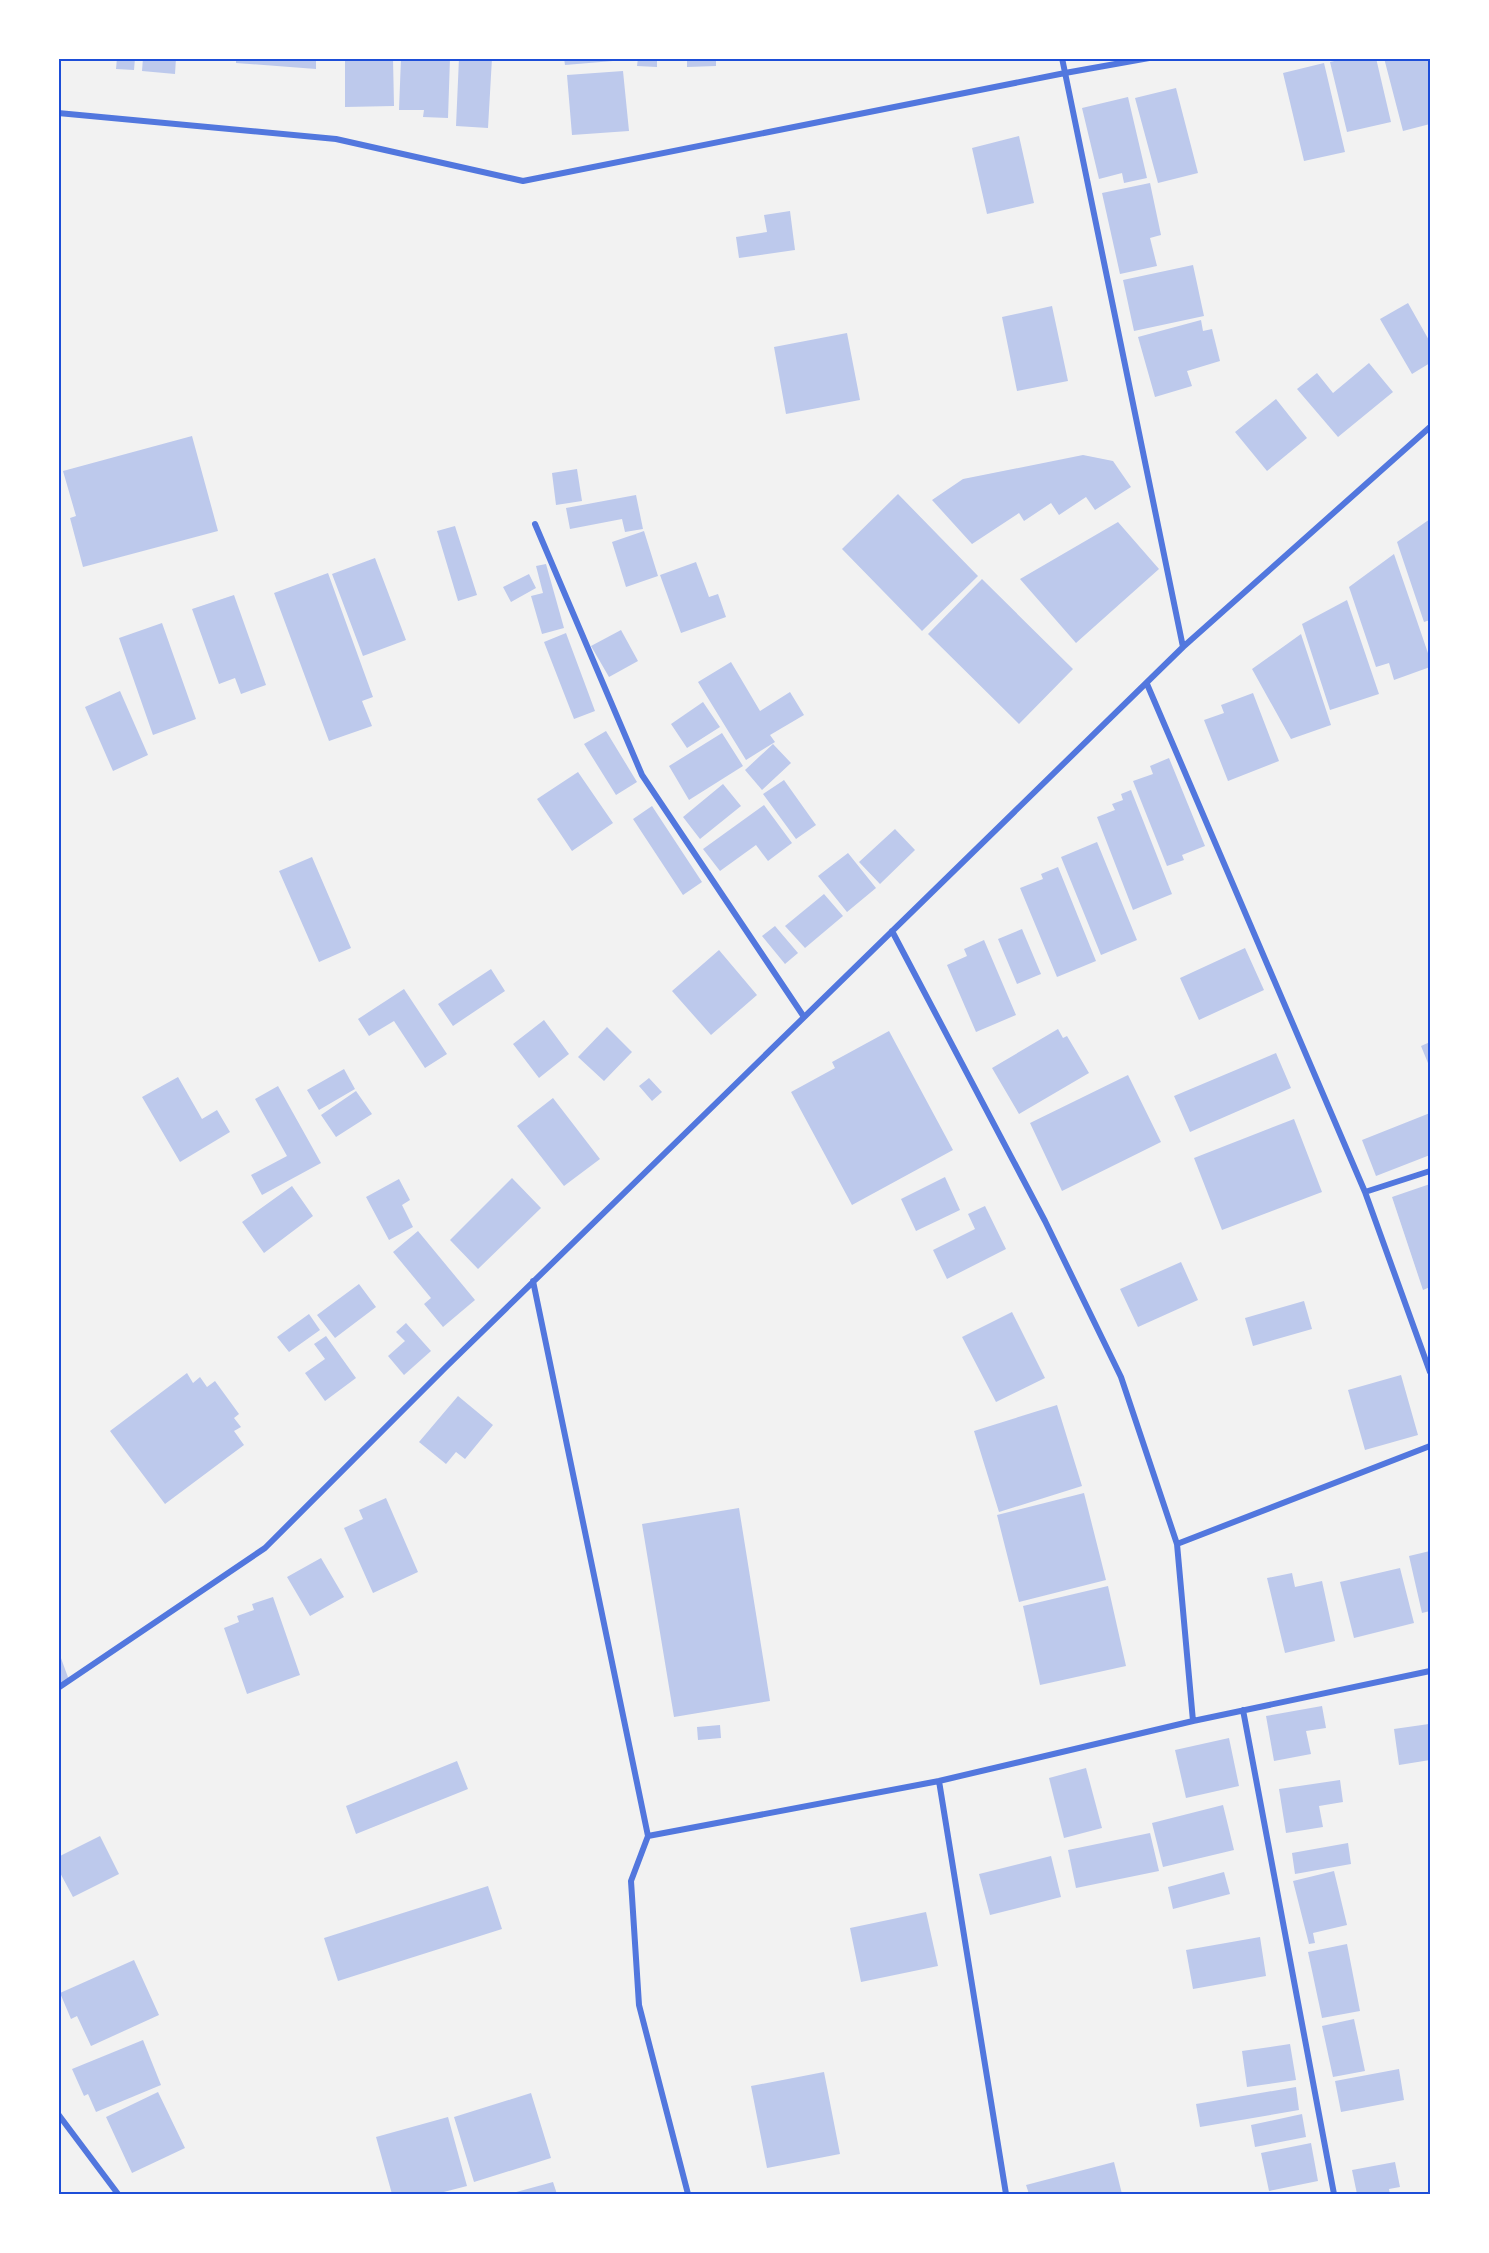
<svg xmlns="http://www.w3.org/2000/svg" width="1489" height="2253" viewBox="0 0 1489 2253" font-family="Inter,sans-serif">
  <rect width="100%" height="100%" fill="#f2f2f2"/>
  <path fill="#bdc9ec" d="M117 58H135L134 70 116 69Z
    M143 58H176L175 74 142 71Z
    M236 58H316V69L236 63Z
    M345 58H393L394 106 345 107Z
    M401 58H450L448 118 423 117 424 110H399Z
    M459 58H492L488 128 456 126Z
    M564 58H613V61L565 65Z
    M638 58H657V67L637 66Z
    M687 58H716V66L687 67Z
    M1347 58H1376L1391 122 1347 132 1330 62Z
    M1384 58H1430V124L1403 131Z
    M1324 63 1345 152 1304 161 1283 73Z
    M623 71 629 131 572 135 567 75Z
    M1176 88 1198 173 1158 183 1135 98Z
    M1128 97 1147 178 1124 183 1122 173 1099 179 1082 108Z
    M1019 136 1034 203 987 214 972 148Z
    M1150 183 1161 235 1150 238 1157 266 1120 274 1102 193Z
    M790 211 795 250 739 258 736 237 767 232 764 215Z
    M1193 265 1204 316 1134 331 1123 280Z
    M1408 303 1430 342V363L1412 374 1380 319Z
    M1052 306 1068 381 1017 391 1002 317Z
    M1201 320 1203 331 1212 329 1220 361 1187 371 1192 386 1155 397 1138 337Z
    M847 333 860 400 786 414 774 347Z
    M1369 363 1393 392 1338 437 1297 389 1317 373 1333 393Z
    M1276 399 1307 438 1267 471 1235 432Z
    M192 436 218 531 83 567 70 518 76 516 63 471Z
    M1083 455 1113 461 1131 487 1095 510 1086 497 1059 515 1051 503 1024 521 1019 513 972 544 932 500 963 479Z
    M577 469 582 501 556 505 552 473Z
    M898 494 978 576 922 631 842 549Z
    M636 495 643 529 625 532 622 519 570 529 566 508Z
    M1430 519V620L1424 622 1397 542Z
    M1118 522 1159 569 1076 643 1020 579Z
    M455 526 477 595 458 601 437 531Z
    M644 531 658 576 626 587 612 542Z
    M1394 554 1430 659V667L1394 680 1389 663 1376 667 1349 587Z
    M375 558 406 640 363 656 332 574Z
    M696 562 709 597 718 594 726 617 681 633 660 575Z
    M546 564 564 628 542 634 531 596 543 593 536 566Z
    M328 573 373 697 362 701 372 726 329 741 274 593Z
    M529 574 536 588 511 602 503 587Z
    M982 579 1073 669 1019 724 928 634Z
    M234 595 266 685 241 694 235 678 219 684 192 609Z
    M1347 600 1379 694 1330 710 1302 624Z
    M162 623 196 719 153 735 119 638Z
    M621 630 638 661 609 677 591 646Z
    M566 633 595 711 574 719 544 642Z
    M1301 634 1331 725 1291 739 1252 669Z
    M731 662 760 711 790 692 804 715 770 735 775 742 746 760 698 682Z
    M120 691 148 755 113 771 85 707Z
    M1253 693 1279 761 1228 781 1204 720 1224 713 1221 705Z
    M703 702 720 727 687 748 671 724Z
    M606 731 637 782 616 795 584 744Z
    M722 733 743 766 689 800 669 766Z
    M773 744 791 763 762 790 745 770Z
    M1169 758 1205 846 1182 855 1184 860 1167 866 1133 781 1153 774 1150 766Z
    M578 772 613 823 572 851 537 799Z
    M784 780 816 825 796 839 763 794Z
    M723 784 741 806 700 839 683 817Z
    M1131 790 1172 894 1133 910 1097 817 1115 810 1112 804 1123 800 1121 794Z
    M764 805 792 843 768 861 756 845 720 871 703 849Z
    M652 806 702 882 683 895 633 819Z
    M895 829 915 850 880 884 859 862Z
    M1097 842 1137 940 1101 955 1061 857Z
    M848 853 876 888 847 912 818 876Z
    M312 857 351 948 319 962 279 871Z
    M1058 867 1096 961 1057 977 1020 888 1043 879 1041 874Z
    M824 894 843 916 805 948 785 926Z
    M775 926 798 953 785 964 762 936Z
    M1022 929 1041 974 1017 984 998 939Z
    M984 940 1016 1015 976 1032 947 965 967 956 964 949Z
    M1245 948 1264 990 1199 1020 1180 978Z
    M719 950 757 995 711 1035 672 991Z
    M491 969 505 991 453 1026 438 1004Z
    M404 989 447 1054 425 1068 394 1021 369 1036 358 1019Z
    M544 1020 569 1054 539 1078 513 1044Z
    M607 1027 632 1052 604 1081 578 1057Z
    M1058 1029 1063 1038 1067 1036 1089 1073 1019 1114 992 1068Z
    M889 1031 953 1150 852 1205 791 1092 835 1068 832 1062Z
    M1430 1042V1068L1421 1046Z
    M1276 1053 1291 1088 1190 1132 1174 1096Z
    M344 1069 355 1089 319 1110 307 1090Z
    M1128 1075 1161 1142 1062 1191 1030 1123Z
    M178 1077 202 1119 217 1110 230 1132 180 1162 142 1097Z
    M649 1078 662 1092 652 1101 639 1086Z
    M278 1086 321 1163 262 1195 251 1175 287 1156 255 1099Z
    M356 1091 372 1114 336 1137 321 1115Z
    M553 1098 600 1159 564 1186 517 1126Z
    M1430 1113V1155L1376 1176 1362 1140Z
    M1294 1119 1322 1192 1222 1230 1194 1158Z
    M945 1177 960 1210 916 1231 901 1199Z
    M512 1178 541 1208 478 1269 450 1240Z
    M399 1179 410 1200 402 1205 413 1227 389 1240 366 1197Z
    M1430 1184V1287L1423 1290 1392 1197Z
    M292 1186 313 1216 264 1253 242 1222Z
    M985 1206 1006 1249 947 1279 933 1250 975 1229 968 1214Z
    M418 1231 475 1300 443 1327 424 1304 431 1298 393 1252Z
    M1181 1262 1198 1300 1138 1327 1120 1289Z
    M359 1284 376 1307 335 1338 317 1315Z
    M1304 1301 1312 1329 1253 1346 1245 1318Z
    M1012 1312 1045 1378 996 1402 962 1337Z
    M309 1314 320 1330 289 1352 277 1337Z
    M406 1323 431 1351 404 1375 388 1356 405 1341 396 1332Z
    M326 1336 356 1378 325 1401 305 1373 325 1359 314 1344Z
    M187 1373 193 1383 200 1377 207 1387 215 1381 239 1414 234 1418 241 1427 234 1431 244 1445 165 1504 110 1431Z
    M1401 1375 1418 1435 1365 1450 1348 1390Z
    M458 1396 493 1425 465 1459 456 1452 446 1464 419 1442Z
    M1057 1405 1082 1486 999 1512 974 1431Z
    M1084 1493 1106 1580 1019 1602 997 1515Z
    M386 1498 418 1572 373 1593 344 1528 363 1519 359 1510Z
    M739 1508 770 1701 674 1717 642 1524Z
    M1430 1551V1611L1422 1613 1409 1556Z
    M321 1558 344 1597 310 1616 287 1577Z
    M1400 1568 1414 1623 1354 1638 1340 1582Z
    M1292 1573 1295 1587 1322 1581 1335 1641 1285 1653 1267 1578Z
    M1108 1586 1126 1666 1040 1685 1023 1606Z
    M273 1597 300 1675 247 1694 224 1628 239 1622 237 1616 254 1610 252 1604Z
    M58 1650 69 1680 58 1684Z
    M1322 1706 1326 1728 1306 1731 1311 1754 1274 1761 1266 1716Z
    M1429 1724 1430 1760 1399 1765 1394 1729Z
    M720 1725 721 1738 698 1740 697 1727Z
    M1229 1738 1239 1786 1186 1798 1175 1750Z
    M457 1761 468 1789 356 1834 346 1806Z
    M1086 1768 1102 1828 1064 1838 1049 1778Z
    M1340 1780 1343 1802 1319 1806 1323 1827 1286 1833 1279 1789Z
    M1223 1805 1234 1850 1163 1867 1152 1823Z
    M1150 1833 1159 1871 1076 1888 1068 1850Z
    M100 1836 119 1874 73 1897 58 1869V1857Z
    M1348 1843 1351 1864 1295 1874 1292 1853Z
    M1051 1856 1061 1897 990 1915 979 1874Z
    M1334 1871 1347 1925 1313 1933 1315 1943 1309 1944 1293 1881Z
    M1224 1872 1230 1894 1173 1909 1168 1887Z
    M488 1886 502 1929 338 1981 324 1938Z
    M926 1912 938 1966 861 1982 850 1928Z
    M1260 1937 1266 1976 1193 1989 1186 1950Z
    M1347 1944 1360 2011 1322 2018 1308 1952Z
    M134 1960 159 2015 91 2046 77 2016 71 2019 60 1993Z
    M1354 2019 1365 2071 1333 2077 1322 2026Z
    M143 2040 161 2085 96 2112 88 2094 84 2096 72 2069Z
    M1290 2044 1296 2080 1247 2087 1242 2051Z
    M1399 2069 1404 2100 1341 2112 1335 2081Z
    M824 2072 840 2154 767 2168 751 2086Z
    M1296 2087 1299 2110 1200 2127 1196 2104Z
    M158 2092 185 2148 132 2173 106 2117Z
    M531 2093 551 2158 474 2182 454 2117Z
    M1302 2114 1306 2137 1255 2147 1251 2125Z
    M448 2117 467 2186 436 2194H392L376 2137Z
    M1311 2143 1318 2181 1269 2191 1261 2153Z
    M1114 2162 1122 2194H1029L1026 2185Z
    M1395 2162 1400 2187 1389 2189 1390 2194H1357L1352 2170Z
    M553 2182 557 2194H509Z"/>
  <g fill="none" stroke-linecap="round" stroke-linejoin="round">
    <path stroke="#5277de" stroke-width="6" d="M1062 58 1183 647
      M58 113 336 139 523 181 1065 73 1149 58
      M535 524 642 775 804 1017
      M1147 684 1365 1192 1430 1372
      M892 931 1045 1221 1121 1377 1177 1544 1193 1721
      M1365 1192 1430 1171
      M533 1281 648 1836 631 1881 639 2005 688 2194
      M1177 1544 1430 1446
      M58 1688 265 1548 447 1366 1183 647 1430 427
      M1243 1710 1334 2194
      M939 1781 1006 2194
      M648 1836 939 1781 1193 1721 1430 1671
      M58 2114 118 2194"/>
  </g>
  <rect width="1489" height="2253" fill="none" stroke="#ffffff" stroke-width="120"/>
  <rect x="60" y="60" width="1369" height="2133" fill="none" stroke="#1d4ed8" stroke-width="2"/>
</svg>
